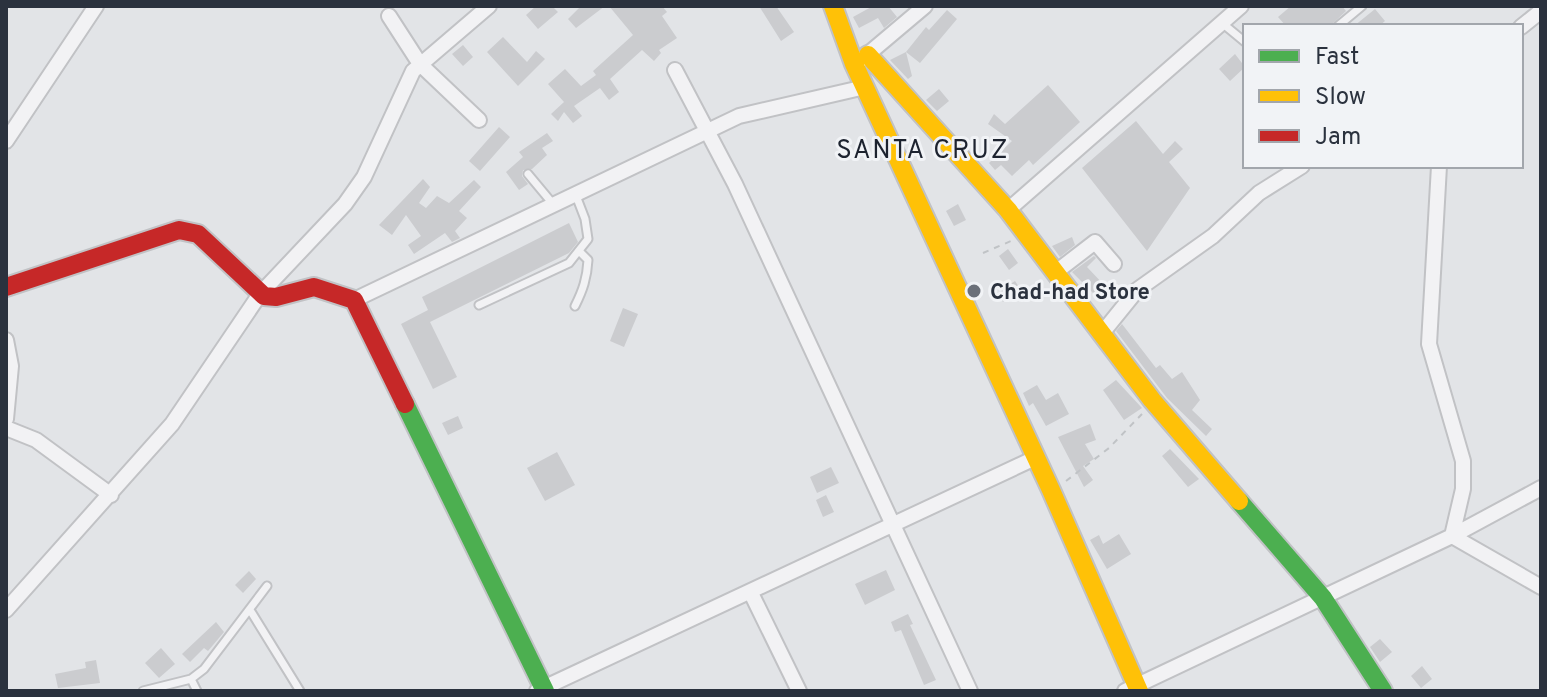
<svg xmlns="http://www.w3.org/2000/svg" width="1547" height="697" viewBox="0 0 1547 697" font-family="Overpass,sans-serif">
  <rect width="100%" height="100%" fill="#e2e4e7"/>
  <path fill="#cbcccf" d="M536 6H552L558 12 538 29 526 15Z
    M581 6H605L576 28 568 19Z
    M609 6H662L667 12 662 16 677 38 659 50 661 53 654 61 642 50 610 79 619 92 609 100 600 88 574 106 582 116 573 123 564 112 558 121 551 114 564 102 548 84 565 69 581 86 596 75 593 71 633 35Z
    M759 6H776L794 32 781 41Z
    M873 6H888L897 17 884 28 878 18 859 28 853 17Z
    M1291 6H1342L1346 11 1330 26H1286L1278 17Z
    M1375 9 1385 21 1379 26H1354Z
    M947 10 957 19 920 63 906 52 926 27 929 30Z
    M503 37 527 62 536 51 545 59 518 86 487 52Z
    M463 45 473 57 463 66 452 54Z
    M906 52 912 76 908 79 890 60Z
    M1235 54 1245 67 1230 81 1219 69Z
    M1048 85 1080 122 1033 165 1029 160 1012 176 1001 165 995 170 989 163 1012 141 988 124 994 114 1005 124Z
    M939 89 949 101 937 111 926 100Z
    M1136 121 1163 154 1175 141 1183 149 1169 162 1190 188 1147 251 1082 168Z
    M499 127 510 137 480 171 469 161Z
    M547 133 553 141 542 148 547 155 532 169 523 170 522 176 528 184 519 190 506 172 523 157 519 152Z
    M423 179 430 187 419 203 426 208 437 196 449 203 474 180 481 187 459 211 467 218 455 231 460 238 452 242 445 233 414 254 408 245 421 236 406 215 392 235 379 225Z
    M958 204 966 220 954 226 946 211Z
    M569 223 578 242 569 253 430 322 457 377 433 389 401 324 428 310 422 297Z
    M1072 237 1075 245 1060 257 1052 246Z
    M1008 249 1018 263 1009 270 999 256Z
    M1094 256 1096 258 1087 267 1105 286 1096 296 1072 272Z
    M1015 281 1021 290 1003 302 997 293Z
    M623 308 638 314 624 347 610 341Z
    M1122 324 1156 368 1160 365 1172 379 1182 372 1200 400 1192 410 1212 429 1206 436 1167 398 1116 331Z
    M1116 380 1142 408 1124 420 1103 390Z
    M1037 385 1046 400 1058 393 1069 414 1046 426 1033 403 1029 406 1023 393Z
    M458 416 463 428 448 435 442 423Z
    M1090 424 1096 440 1085 444 1094 459 1083 466 1093 480 1084 487 1058 437Z
    M1170 449 1199 479 1188 487 1162 456Z
    M557 452 575 485 545 501 527 468Z
    M831 467 839 483 817 493 810 477Z
    M826 495 834 512 823 517 816 500Z
    M1119 534 1131 554 1107 569 1090 540 1099 535 1103 544Z
    M886 570 895 590 865 605 855 584Z
    M249 571 256 579 243 593 235 585Z
    M908 614 913 624 910 625 936 680 924 685 901 630 895 632 891 622Z
    M216 622 224 632 208 651 204 648 190 662 182 654Z
    M1380 639 1392 652 1380 662 1370 647Z
    M161 648 175 664 159 678 145 663Z
    M96 660 100 683 58 688 55 674 86 668 85 662Z
    M1422 666 1432 679 1421 688 1411 676Z"/>
  <g fill="none" stroke-linecap="round" stroke-linejoin="round">
    <defs>
      <path id="lane" d="M1222 23 1245 42
        M1338 26 1362 6
        M528 174 553 204
        M479 305 569 263 588 239 585 219 575 193
        M575 306C583 290 587 278 588 260L580 252
        M250 610 300 691
        M143 691 191 679
        M197 691 191 679 204 669 267 586"/>
      <path id="street" d="M389 16 420 64 479 120
        M1521 27 1541 11
        M861 60 925 6
        M675 70 735 184 970 691
        M6 141 96 6
        M1439 166 1429 344 1463 461V489L1452 536 1541 587
        M1008 210 1241 6
        M1056 272 1095 242 1114 264
        M354 300 739 116 865 87
        M1103 332 1137 290 1213 236 1259 193 1302 166
        M6 340 11 366 6 419
        M6 428 36 440 111 495
        M751 593 799 691
        M6 610 172 424 260 294 345 204 364 177 413 71 489 6
        M537 691 1035 458
        M1125 691 1452 536 1541 488"/>
      <path id="fast" d="M405 404 545 691
        M1239 501 1323 598 1383 691"/>
      <path id="slow" d="M833 6 854 64 1051 490 1139 691
        M868 55 1008 210 1152 400 1239 501"/>
      <path id="jam" d="M6 287 179 230 198 234 264 296 276 297 314 287 354 300 405 404"/>
    </defs>
    <use href="#lane" stroke="#c1c2c5" stroke-width="11"/>
    <use href="#street" stroke="#c1c2c5" stroke-width="18"/>
    <use href="#fast" stroke="#c1c2c5" stroke-width="22"/>
    <use href="#slow" stroke="#c1c2c5" stroke-width="22"/>
    <use href="#jam" stroke="#c1c2c5" stroke-width="22"/>
    <path stroke="#c0c3c6" stroke-width="2" stroke-dasharray="6 6" stroke-linecap="butt" d="M983 253 1011 241
      M1066 481 1109 448 1142 414"/>
    <use href="#lane" stroke="#f2f2f4" stroke-width="7"/>
    <use href="#street" stroke="#f2f2f4" stroke-width="14"/>
    <use href="#fast" stroke="#4caf50" stroke-width="18"/>
    <use href="#slow" stroke="#ffc107" stroke-width="18"/>
    <use href="#jam" stroke="#c62828" stroke-width="18"/>
  </g>
  <circle fill="#6b7079" stroke="#f1f3f6" stroke-width="3" cx="974" cy="291" r="8"/>
  <g text-anchor="middle" stroke-width="6" stroke-linejoin="round" paint-order="stroke">
    <g font-size="22" font-weight="bold" fill="#2b323e" stroke="#f1f3f6" text-anchor="start">
      <text x="990" y="299">Chad-had Store</text>
    </g>
    <g font-size="26" letter-spacing="2" fill="#1d232f" stroke="#f1f3f6">
      <text x="923" y="158">SANTA CRUZ</text>
    </g>
  </g>
  <rect width="1547" height="697" fill="none" stroke="#2b323e" stroke-width="16"/>
  <rect x="1243" y="24" width="280" height="144" fill="#f1f3f6" stroke="#a2a6ac" stroke-width="2"/>
  <rect x="1259" y="50" width="40" height="12" fill="#4caf50" stroke="#a2a6ac" stroke-width="2"/>
  <text x="1315" y="64" font-size="24" fill="#2b323e">Fast</text>
  <rect x="1259" y="90" width="40" height="12" fill="#ffc107" stroke="#a2a6ac" stroke-width="2"/>
  <text x="1315" y="104" font-size="24" fill="#2b323e">Slow</text>
  <rect x="1259" y="130" width="40" height="12" fill="#c62828" stroke="#a2a6ac" stroke-width="2"/>
  <text x="1315" y="144" font-size="24" fill="#2b323e">Jam</text>
</svg>
